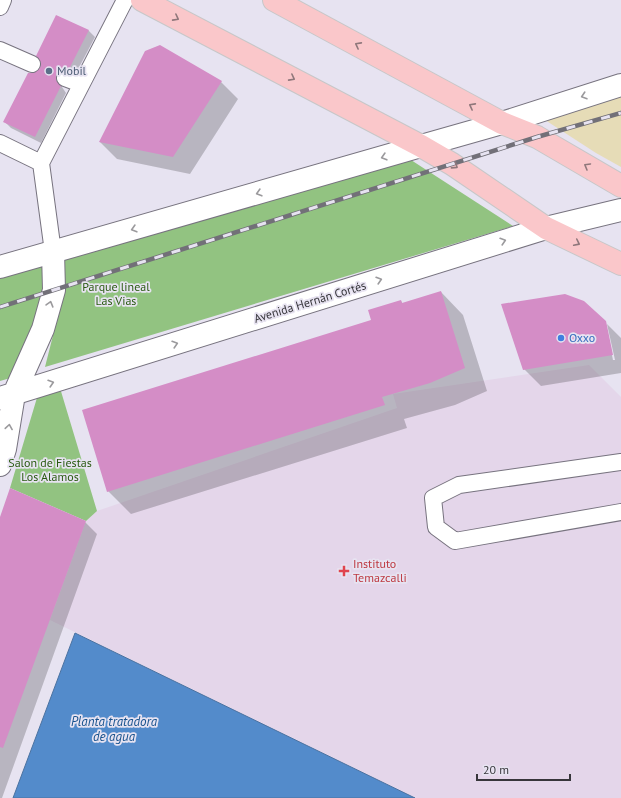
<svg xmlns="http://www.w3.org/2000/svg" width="621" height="798" viewBox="0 0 621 798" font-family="'PT Sans',sans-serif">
  <rect width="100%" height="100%" fill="#e7e3f1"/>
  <path fill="#e4d6ea" d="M589 365 621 397V798H414L50 620 86 521 97 511 397 408 393 394Z"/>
  <path fill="#92c381" d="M411 160 513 226 45 367 64 292V256Z
    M42 262 43 291 21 375 0 381V274Z
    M60 388 97 511 86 521 10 488 39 391Z"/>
  <path fill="#e6dcb7" d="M621 94V167L596 153 542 118Z"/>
  <path fill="#538bcb" stroke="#4b72a0" d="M75 633 415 798H13Z"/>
  <path fill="#0003" d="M57 16 89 31 95 37 75 75 62 81V87L66 93 41 143 11 128 5 122 34 74 41 69Z
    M221 82 238 99 190 174 117 159 100 142Z
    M441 292 463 315 487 391 455 405 404 419 407 428 131 514 108 491 401 301 403 304Z
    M605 322 613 360H615L607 324 621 338V373L541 386 524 369Z
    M0 520 85 522 97 534 2 798H0Z"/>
  <path fill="#d48dc6" d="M56 15 89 30 69 69H63L56 74V80L61 86 35 137 3 122 28 73H33L40 68 41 63 36 56Z
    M160 45 222 81 173 157 99 142 145 51Z
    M441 291 465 368 430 383 382 397 385 405 107 492 82 410 371 320 368 310 401 300 402 303Z
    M565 294 584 301 606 321 613 355 523 370 501 304Z
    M10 488 86 521 3 748 0 747V517Z"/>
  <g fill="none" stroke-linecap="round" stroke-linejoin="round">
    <defs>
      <path id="service" d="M0 7 3 0
        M0 50 32 64
        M65 78 81 84
        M0 143 41 163 125 0
        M41 163 53 252
        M621 462 459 485 433 498 436 527 455 541 621 512"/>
      <path id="minor" d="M0 267 421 146
        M0 398 546 228
        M0 465 5 449 14 394 43 329 54 290 53 252"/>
      <path id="secondary" d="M421 146 502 123 621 85
        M546 228 621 210"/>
      <path id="primary" d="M142 0 421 146 452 164 546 228 621 264
        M274 0 502 123 537 137 621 186"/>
    </defs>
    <use href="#service" stroke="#77737f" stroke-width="18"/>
    <use href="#minor" stroke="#77737f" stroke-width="24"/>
    <use href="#secondary" stroke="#77737f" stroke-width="24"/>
    <use href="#primary" stroke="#c7c7c8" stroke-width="24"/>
    <use href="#service" stroke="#fff" stroke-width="16"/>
    <use href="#minor" stroke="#fff" stroke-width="22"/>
    <use href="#secondary" stroke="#fff" stroke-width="22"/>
    <use href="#primary" stroke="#fac7ca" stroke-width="22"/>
    <defs>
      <path id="rail" d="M0 307 537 137 621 113"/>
    </defs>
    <use href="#rail" stroke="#727078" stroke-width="4.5"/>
    <use href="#rail" stroke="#e7e3f1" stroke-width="3" stroke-dasharray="9" stroke-linecap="butt"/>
  </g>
  <defs><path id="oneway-chevron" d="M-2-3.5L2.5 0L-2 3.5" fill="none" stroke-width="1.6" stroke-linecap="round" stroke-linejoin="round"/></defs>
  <g stroke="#8f777b">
    <use href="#oneway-chevron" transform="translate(176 18) rotate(28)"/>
    <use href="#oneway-chevron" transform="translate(358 45) rotate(-152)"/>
    <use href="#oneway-chevron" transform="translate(292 78) rotate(28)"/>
    <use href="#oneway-chevron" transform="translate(472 106) rotate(-152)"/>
    <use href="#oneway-chevron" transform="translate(455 166) rotate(33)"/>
    <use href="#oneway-chevron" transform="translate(587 166) rotate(-150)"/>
    <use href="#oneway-chevron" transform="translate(577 243) rotate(26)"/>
  </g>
  <g stroke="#9b9a9d">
    <use href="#oneway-chevron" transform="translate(584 96) rotate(162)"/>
    <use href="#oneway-chevron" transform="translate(384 157) rotate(164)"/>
    <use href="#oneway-chevron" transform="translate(259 193) rotate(164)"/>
    <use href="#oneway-chevron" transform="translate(134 229) rotate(164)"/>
    <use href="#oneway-chevron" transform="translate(503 241) rotate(-17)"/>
    <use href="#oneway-chevron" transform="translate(379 280) rotate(-17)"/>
    <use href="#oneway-chevron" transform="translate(50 304) rotate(-74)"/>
    <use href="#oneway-chevron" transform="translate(175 344) rotate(-17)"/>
    <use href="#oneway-chevron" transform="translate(51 383) rotate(-17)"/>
    <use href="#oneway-chevron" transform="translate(9 427) rotate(-81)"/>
  </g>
  <circle fill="#5c6f8a" stroke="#e7e3f1" stroke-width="1.5" cx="49" cy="71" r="4"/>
  <circle fill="#3f7fe0" stroke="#e7e3f1" stroke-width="1.5" cx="561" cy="338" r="4"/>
  <path fill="#e0444e" stroke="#e7e3f1" stroke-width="1.5" d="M342 565h4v4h4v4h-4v4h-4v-4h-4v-4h4z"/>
  <g text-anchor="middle" stroke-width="3.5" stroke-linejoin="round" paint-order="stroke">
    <g font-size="12" fill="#4e5e75" stroke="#e7e3f1" text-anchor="start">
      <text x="57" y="75">Mobil</text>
    </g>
    <g font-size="12" fill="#295a11" stroke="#e7e3f1">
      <text x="116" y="291">Parque lineal<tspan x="116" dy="14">Las Vias</tspan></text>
      <text x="50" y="467">Salon de Fiestas<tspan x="50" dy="14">Los Alamos</tspan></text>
    </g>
    <g font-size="12" fill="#37363b" stroke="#e7e3f1">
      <text transform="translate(310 302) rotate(-17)" y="4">Avenida Hernán Cortés</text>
    </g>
    <g font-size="12" fill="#366cbe" stroke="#e7e3f1" text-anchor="start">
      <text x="569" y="342">Oxxo</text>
    </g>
    <g font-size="12" fill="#be3a42" stroke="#e7e3f1" text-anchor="start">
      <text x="353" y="568">Instituto<tspan x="353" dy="14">Temazcalli</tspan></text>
    </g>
    <g font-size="13" font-style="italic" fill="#18528e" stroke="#e7e3f1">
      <text x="114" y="726">Planta tratadora<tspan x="114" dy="15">de agua</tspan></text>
    </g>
  </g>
  <path d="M477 774v6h93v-6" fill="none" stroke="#37363b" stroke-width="2"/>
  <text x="483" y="774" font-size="12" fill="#37363b" stroke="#e7e3f1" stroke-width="3" paint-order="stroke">20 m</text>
</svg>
